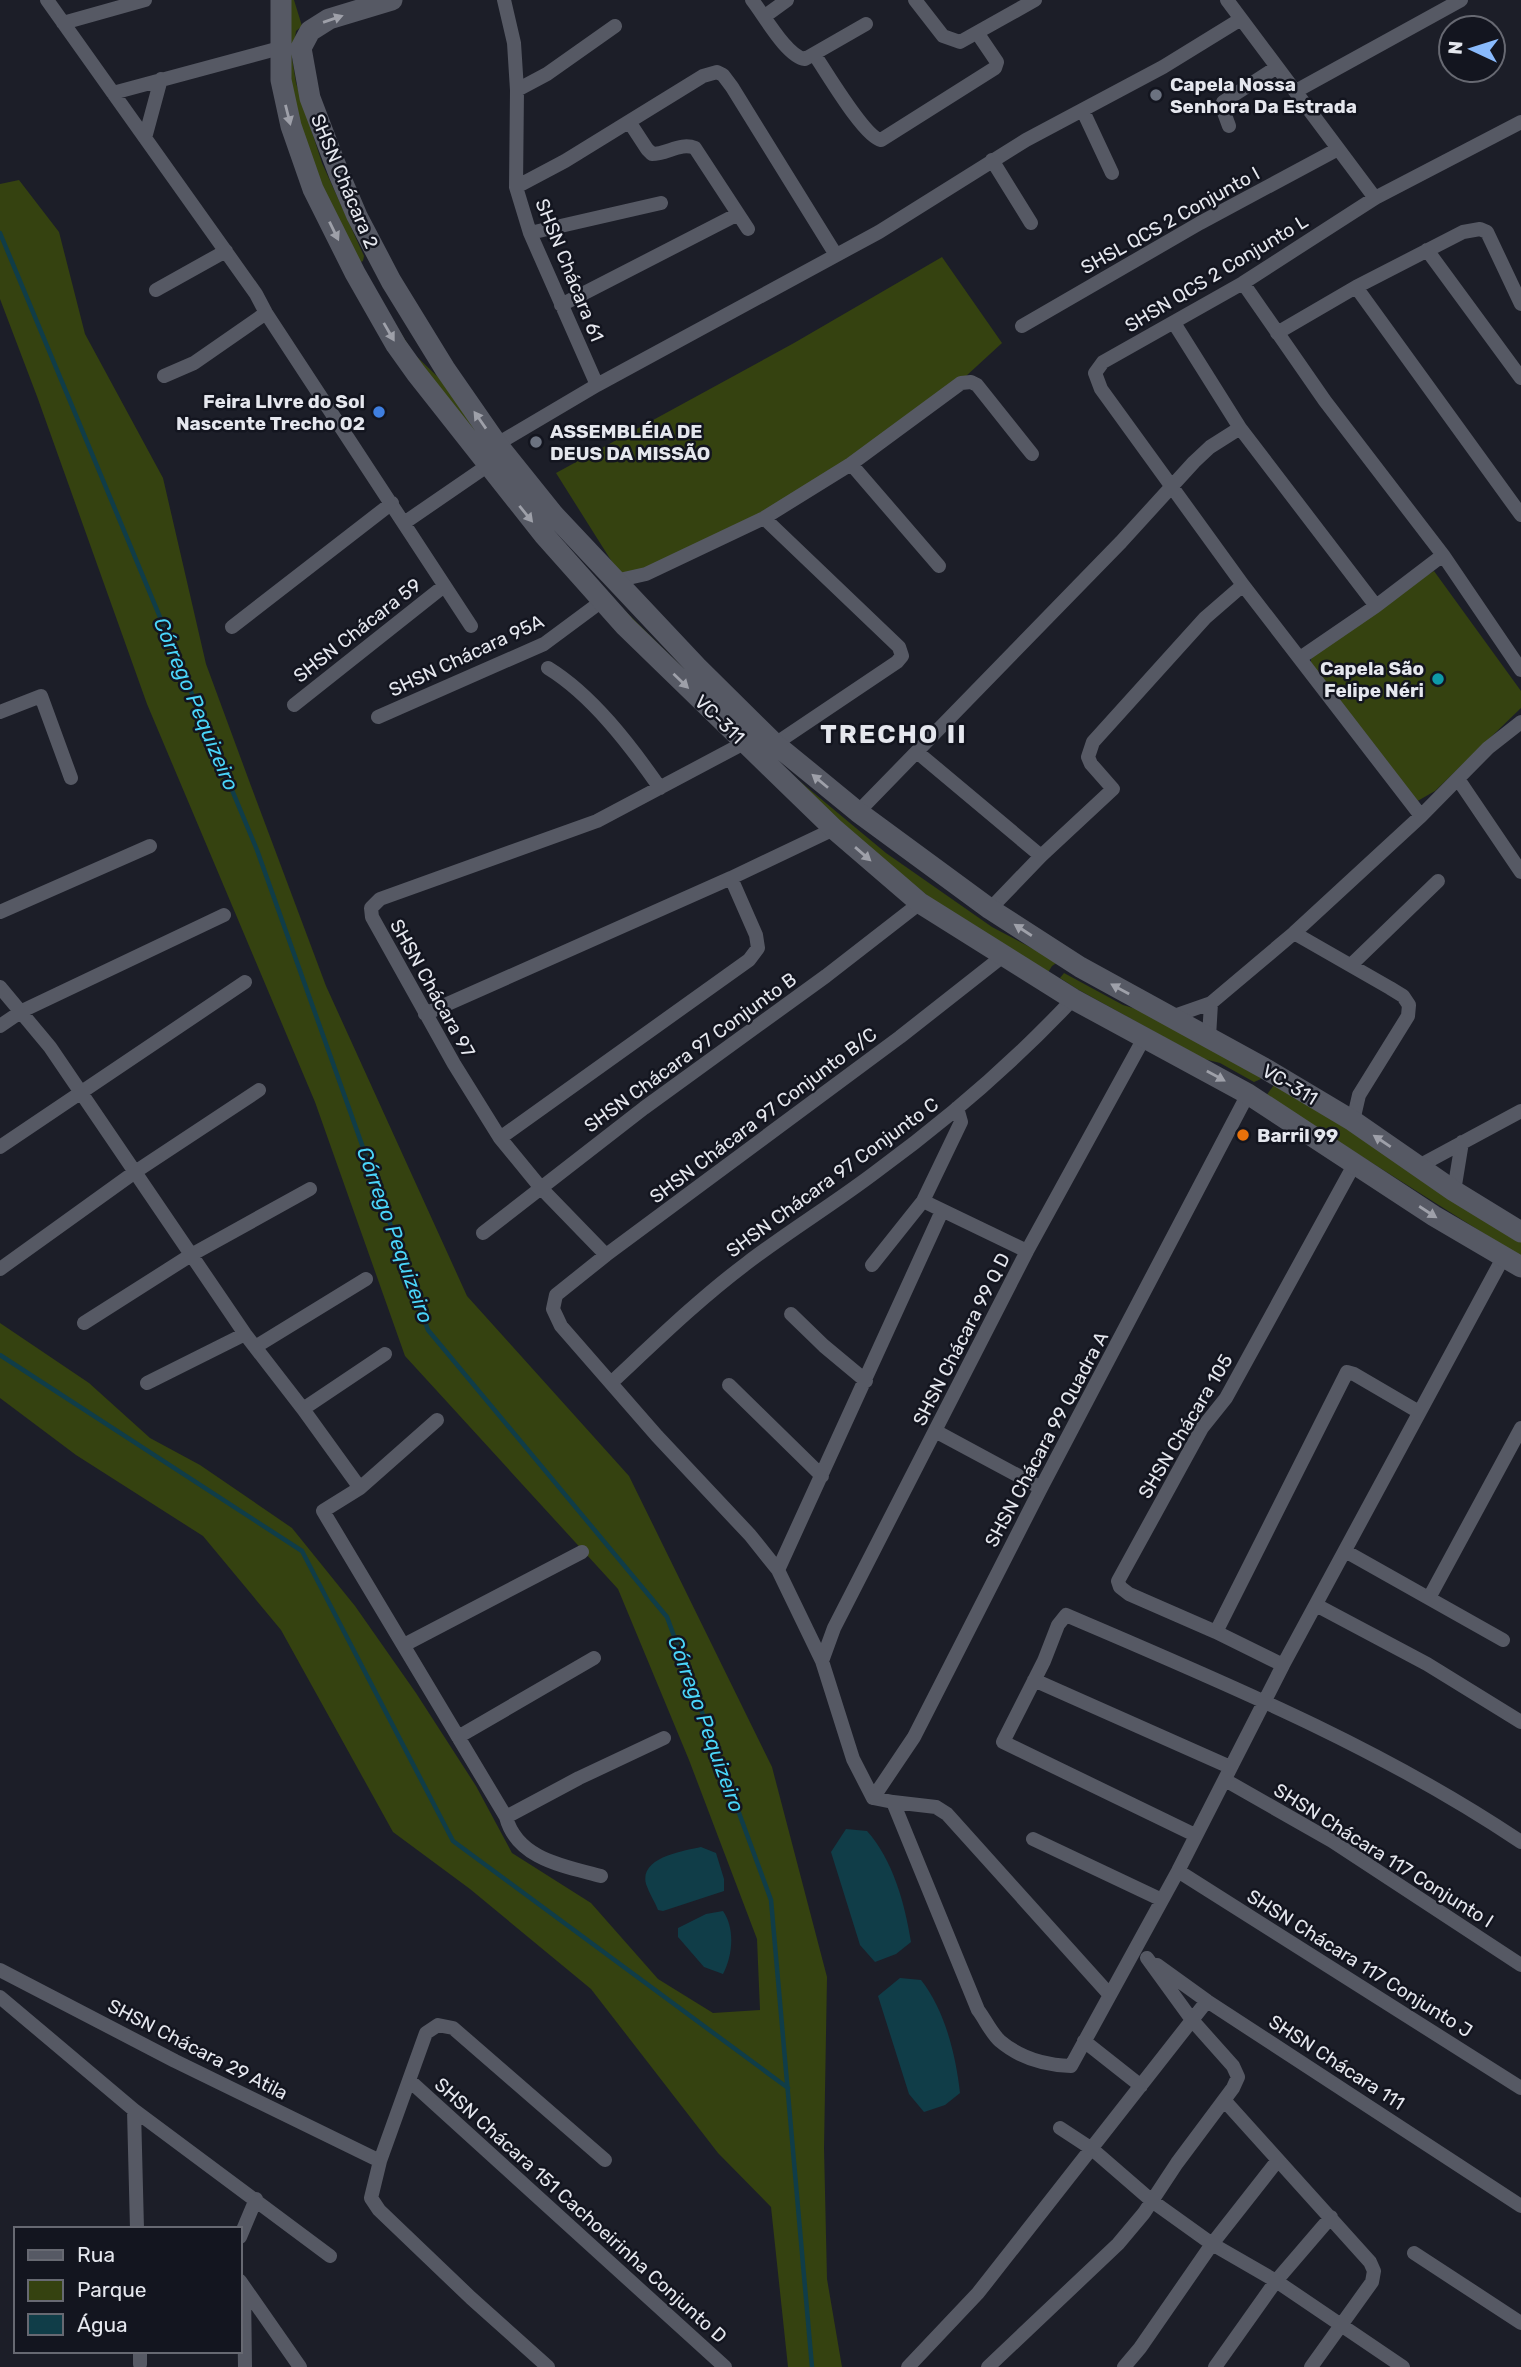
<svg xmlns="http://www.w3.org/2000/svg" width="1521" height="2367" viewBox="0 0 1521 2367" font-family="Rubik,sans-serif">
  <rect width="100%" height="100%" fill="#1c1e28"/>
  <path fill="#354210" d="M286 0H294L302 26 296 31 292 58 296 83 322 163 364 256 363 261 359 263 325 201 286 86Z
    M19 180 59 232 85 334 163 478 206 664 251 786 326 986 467 1296 629 1476 772 1767 827 1977 824 2148 827 2279 842 2367H788L771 2207 718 2153 591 1989 470 1889 393 1832 281 1630 203 1536 76 1455 0 1398V1323L89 1383 150 1438 200 1465 292 1528 355 1606 416 1693 476 1786 512 1853 591 1903 658 1979 713 2013 760 2010 757 1939 689 1760 618 1589 405 1356 315 1102 147 704 38 399 0 299V184Z
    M942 257 1002 343 953 388 851 464 646 574 619 573 556 473 794 343Z
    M384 306 414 354 439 378 535 510 596 582 697 682 791 774 886 853 992 927 1058 962 1052 966 1047 974 964 925 871 850 754 745 667 662 551 540 457 416 433 392 392 335 380 307Z
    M1434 571 1521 691V708L1435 791 1414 803 1311 668V659L1317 652 1411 585Z
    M1064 973 1123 1005 1146 1012 1256 1072 1261 1079 1254 1082 1220 1063 1204 1059 1077 989 1060 978Z
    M1276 1082 1521 1241V1257L1266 1096Z"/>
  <path fill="#103d48" d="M846 1829 867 1831C893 1860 905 1904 911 1942L896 1954 875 1962 860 1945 831 1852Z
    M701 1847 716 1853 724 1879V1891L663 1911 658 1910C655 1902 649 1893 646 1884 639 1857 684 1851 701 1847Z
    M723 1911C735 1928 733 1955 723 1974L704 1967 678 1937V1928L706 1914Z
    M900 1978 921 1980C945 2010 956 2056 960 2093L945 2105 924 2112 909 2094 878 1996Z"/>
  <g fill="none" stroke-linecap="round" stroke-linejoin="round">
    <path stroke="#103d48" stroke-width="4.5" d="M0 233 257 850 428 1330 667 1617 771 1900 812 2367
      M0 1355 302 1551 453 1841 788 2088"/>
    <path stroke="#565964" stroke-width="14" d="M47 0 256 294 266 313 471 626
      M504 0 514 43 517 90 516 187 530 233 597 385
      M752 0C764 15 787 57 805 59L866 24
      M915 0 943 36 960 42 1035 0
      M1227 0 1375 198
      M765 16 787 0
      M63 23 145 0
      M814 54C826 71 864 137 881 140L995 68 997 62 978 34
      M517 90 547 74 615 26
      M1296 91 1461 0
      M113 93 280 48
      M1083 111 1112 173
      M630 123 647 149 652 154C667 154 681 142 695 148L748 229
      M1229 126 1222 107 1223 102 1277 67
      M145 138 161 79
      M992 160 1031 223
      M516 187 565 161 703 76 717 72 723 75 732 87 836 255
      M530 233 661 203
      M1427 250 1521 378
      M1243 283 1325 401 1443 555 1521 670
      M1356 287 1463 232 1480 229 1487 232 1521 304
      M156 290 226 251
      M561 305 738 214
      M1174 323 1240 428 1376 606
      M1022 326 1200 223 1338 149
      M1277 333 1356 287 1521 515
      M164 376 194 363 266 313
      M497 444 597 385 879 232 1026 140 1163 67 1241 19
      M851 464 939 566
      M764 518 899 647 902 656 897 662 775 744
      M404 523 487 466
      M615 581 646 574 764 518 851 464 961 383 971 382 977 385 1032 454
      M232 627 392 503
      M1300 658 1376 606 1443 555
      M548 668C592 695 630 745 660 788
      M294 705 444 586
      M0 712 41 696 71 778
      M378 717 544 644 602 601
      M917 752 1041 856
      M1458 779 1521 872
      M858 812 1121 542 1194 462 1210 447 1240 428
      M1421 816 1243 585 1101 389 1095 373 1103 362 1243 283 1375 198 1521 122
      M731 878 756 935 758 948 749 960 500 1138 454 1064 372 917 371 908 380 899 597 821 744 743
      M990 909 1041 856 1113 789 1091 764 1088 757 1093 742 1205 618 1243 585
      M0 912 150 846
      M1294 933 1390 988 1403 996 1409 1005 1408 1016 1359 1095 1353 1121
      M1351 965 1438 881
      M0 987 50 1047 245 1334 303 1409 360 1488
      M425 1014 731 878 834 829
      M1171 1017 1211 1003 1294 933 1421 816 1488 748 1521 722
      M0 1026 22 1011 224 915
      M1209 1037 1211 1003
      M500 1138 541 1188 606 1255
      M0 1147 245 982
      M1419 1166 1521 1111
      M1454 1191 1462 1142
      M923 1201 1027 1251
      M483 1233 644 1108 826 976 920 903
      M872 1265 923 1201 961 1122 957 1108
      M0 1269 135 1172 259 1090
      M791 1314 824 1346 866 1381
      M84 1323 191 1255 310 1189
      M255 1347 366 1279
      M147 1383 245 1334
      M611 1383C655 1342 699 1299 747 1263 789 1231 835 1203 877 1171 948 1119 1013 1063 1073 999
      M729 1385 822 1476
      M303 1409 385 1354
      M437 1420 360 1488 323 1511 506 1817C517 1859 564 1866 601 1876
      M937 1432 1041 1488
      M1345 1551 1503 1640
      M778 1570 942 1211
      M1429 1598 1521 1428
      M1316 1605 1427 1664 1521 1722
      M1216 1632 1347 1372 1354 1374 1419 1412
      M404 1645 582 1552
      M822 1661 834 1628 1027 1251 1144 1038
      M1283 1665 1216 1632 1129 1594 1120 1587 1118 1581 1202 1428 1226 1398 1355 1163
      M1034 1680 1230 1767
      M458 1737 594 1658
      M1225 1780 1332 1841 1521 1965
      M873 1798 893 1802 978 2010C985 2019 991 2033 1000 2041 1020 2058 1045 2065 1071 2066L1178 1871 1283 1665 1504 1256
      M873 1798 853 1759 822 1661 778 1570 750 1535 657 1436 561 1326 553 1309 556 1295 606 1255 900 1037 1003 956
      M873 1798 914 1737 1041 1488 1248 1094
      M893 1802 936 1807 947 1814 1109 1994
      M506 1817 579 1778 664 1738
      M1195 1835 1003 1742 1044 1661 1058 1625 1066 1615C1222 1682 1380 1747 1521 1842
      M1033 1839 1162 1900
      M1178 1871 1521 2088
      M1157 1965 1207 2001 1521 2206
      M0 1970 175 2061 380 2161
      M0 1997 134 2110 330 2256
      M1084 2041 1141 2086
      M410 2081 725 2367
      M1224 2100 1370 2262 1374 2271 1372 2282 1311 2367
      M134 2110 137 2229
      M1060 2128 1092 2149 1152 2201 1212 2244 1276 2281 1403 2367
      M240 2237 256 2199
      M1414 2253 1521 2323
      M240 2281 300 2367
      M244 2289 245 2367
      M140 2351V2364
      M548 2367 471 2298 379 2210 371 2198 380 2161 426 2033 438 2025 453 2028 605 2160
      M908 2367 978 2293 1207 2001
      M988 2367 1118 2244 1144 2213 1177 2163 1233 2088 1238 2077 1233 2066 1192 2020 1147 1958
      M1124 2367 1140 2348 1212 2244 1278 2160
      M1215 2367 1276 2281 1331 2217"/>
    <path stroke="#565964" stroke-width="21" d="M281 0V80L291 126 313 189 355 273 396 345 416 373 544 535 625 626 834 829 920 903 1073 999 1248 1094 1434 1216 1521 1267
      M392 0 329 19 310 31 301 48 310 98 339 174 357 216 391 281 445 369 497 444 554 515 697 667 775 744 858 812 990 909 1080 967 1264 1068 1353 1121 1454 1191 1521 1232"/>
  </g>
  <defs><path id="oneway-solid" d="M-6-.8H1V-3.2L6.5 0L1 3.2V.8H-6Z" transform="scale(1.75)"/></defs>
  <g fill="#9ea0a9">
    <use href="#oneway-solid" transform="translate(333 19) rotate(-19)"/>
    <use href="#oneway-solid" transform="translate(288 115) rotate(76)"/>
    <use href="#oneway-solid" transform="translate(334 231) rotate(64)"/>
    <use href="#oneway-solid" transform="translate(389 332) rotate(60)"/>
    <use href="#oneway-solid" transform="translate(480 420) rotate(-125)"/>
    <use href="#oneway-solid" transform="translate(526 514) rotate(51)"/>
    <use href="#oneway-solid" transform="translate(681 681) rotate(44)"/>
    <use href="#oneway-solid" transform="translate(820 781) rotate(-140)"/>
    <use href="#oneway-solid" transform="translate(863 854) rotate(41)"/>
    <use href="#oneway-solid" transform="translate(1023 930) rotate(-147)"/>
    <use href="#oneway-solid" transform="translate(1120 989) rotate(-151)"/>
    <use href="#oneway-solid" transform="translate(1216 1076) rotate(29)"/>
    <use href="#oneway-solid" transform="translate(1382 1141) rotate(-146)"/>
    <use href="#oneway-solid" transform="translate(1428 1212) rotate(33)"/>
  </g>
  <g fill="#6b7280" stroke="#13151f" stroke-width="2.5">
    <circle cx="1156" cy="95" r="7"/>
    <circle cx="536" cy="442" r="7"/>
  </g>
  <circle fill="#3f7fe0" stroke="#13151f" stroke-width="2.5" cx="379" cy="412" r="7"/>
  <circle fill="#0f9aa8" stroke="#13151f" stroke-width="2.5" cx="1438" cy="679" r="7"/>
  <circle fill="#e8710a" stroke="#13151f" stroke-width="2.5" cx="1243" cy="1135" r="7"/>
  <g text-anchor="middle" stroke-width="5" stroke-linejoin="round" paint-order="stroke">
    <g font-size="19" font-weight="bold" fill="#e5e7ee" stroke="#13151f" text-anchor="start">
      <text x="1170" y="91">Capela Nossa<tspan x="1170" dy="22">Senhora Da Estrada</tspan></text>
      <text x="365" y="408" text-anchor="end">Feira LIvre do Sol<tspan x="365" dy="22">Nascente Trecho 02</tspan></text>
      <text x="550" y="438">ASSEMBLÉIA DE<tspan x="550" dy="22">DEUS DA MISSÃO</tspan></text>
      <text x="1424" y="675" text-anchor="end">Capela São<tspan x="1424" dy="22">Felipe Néri</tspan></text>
      <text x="1257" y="1142">Barril 99</text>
    </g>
    <g font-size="19" fill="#e5e7ee" stroke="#13151f">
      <text transform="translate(345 181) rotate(67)" y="7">SHSN Chácara 2</text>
      <text transform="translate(1170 220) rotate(-29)" y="7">SHSL QCS 2 Conjunto I</text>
      <text transform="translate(570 270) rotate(68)" y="7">SHSN Chácara 61</text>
      <text transform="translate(1216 273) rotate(-31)" y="7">SHSN QCS 2 Conjunto L</text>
      <text transform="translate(357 630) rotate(-38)" y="7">SHSN Chácara 59</text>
      <text transform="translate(466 655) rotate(-25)" y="7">SHSN Chácara 95A</text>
      <text transform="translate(720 719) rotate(44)" y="7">VC-311</text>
      <text transform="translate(433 988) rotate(61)" y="7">SHSN Chácara 97</text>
      <text transform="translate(690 1052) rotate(-36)" y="7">SHSN Chácara 97 Conjunto B</text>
      <text transform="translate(1290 1084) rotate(31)" y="7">VC-311</text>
      <text transform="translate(763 1115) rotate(-37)" y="7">SHSN Chácara 97 Conjunto B/C</text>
      <text transform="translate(832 1177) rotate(-36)" y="7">SHSN Chácara 97 Conjunto C</text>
      <text transform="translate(961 1339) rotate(-63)" y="7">SHSN Chácara 99 Q D</text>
      <text transform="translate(1185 1426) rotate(-59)" y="7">SHSN Chácara 105</text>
      <text transform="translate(1046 1439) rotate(-62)" y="7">SHSN Chácara 99 Quadra A</text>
      <text transform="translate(1384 1855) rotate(32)" y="7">SHSN Chácara 117 Conjunto I</text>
      <text transform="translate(1360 1963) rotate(32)" y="7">SHSN Chácara 117 Conjunto J</text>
      <text transform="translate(198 2049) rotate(27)" y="7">SHSN Chácara 29 Atila</text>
      <text transform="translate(1337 2062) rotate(33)" y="7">SHSN Chácara 111</text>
      <text transform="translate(581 2210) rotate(42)" y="7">SHSN Chácara 151 Cachoeirinha Conjunto D</text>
    </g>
    <g font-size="21" font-style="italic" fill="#4ad5f9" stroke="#13151f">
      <text transform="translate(196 704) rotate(67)" y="7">Córrego Pequizeiro</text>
      <text transform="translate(395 1235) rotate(70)" y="7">Córrego Pequizeiro</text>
      <text transform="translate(706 1724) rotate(70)" y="7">Córrego Pequizeiro</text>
    </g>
    <g font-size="26" font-weight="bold" letter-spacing="2" fill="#e5e7ee" stroke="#13151f">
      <text x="894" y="743">TRECHO II</text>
    </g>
  </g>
  <rect x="14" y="2227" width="228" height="126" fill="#13151f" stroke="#676972" stroke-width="2"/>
  <rect x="28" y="2250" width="35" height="10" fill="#565964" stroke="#676972" stroke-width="2"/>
  <text x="77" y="2262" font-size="21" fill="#e5e7ee">Rua</text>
  <rect x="28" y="2280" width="35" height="21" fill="#354210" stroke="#676972" stroke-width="2"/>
  <text x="77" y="2297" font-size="21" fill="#e5e7ee">Parque</text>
  <rect x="28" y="2314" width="35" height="21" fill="#103d48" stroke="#676972" stroke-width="2"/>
  <text x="77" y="2332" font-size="21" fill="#e5e7ee">Água</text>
  <g transform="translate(1472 49) rotate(274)"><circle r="33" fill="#13151f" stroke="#676972" stroke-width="2"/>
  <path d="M0-5L12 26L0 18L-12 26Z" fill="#89bafc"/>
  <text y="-10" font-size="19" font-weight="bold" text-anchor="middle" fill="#e5e7ee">N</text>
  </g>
</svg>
